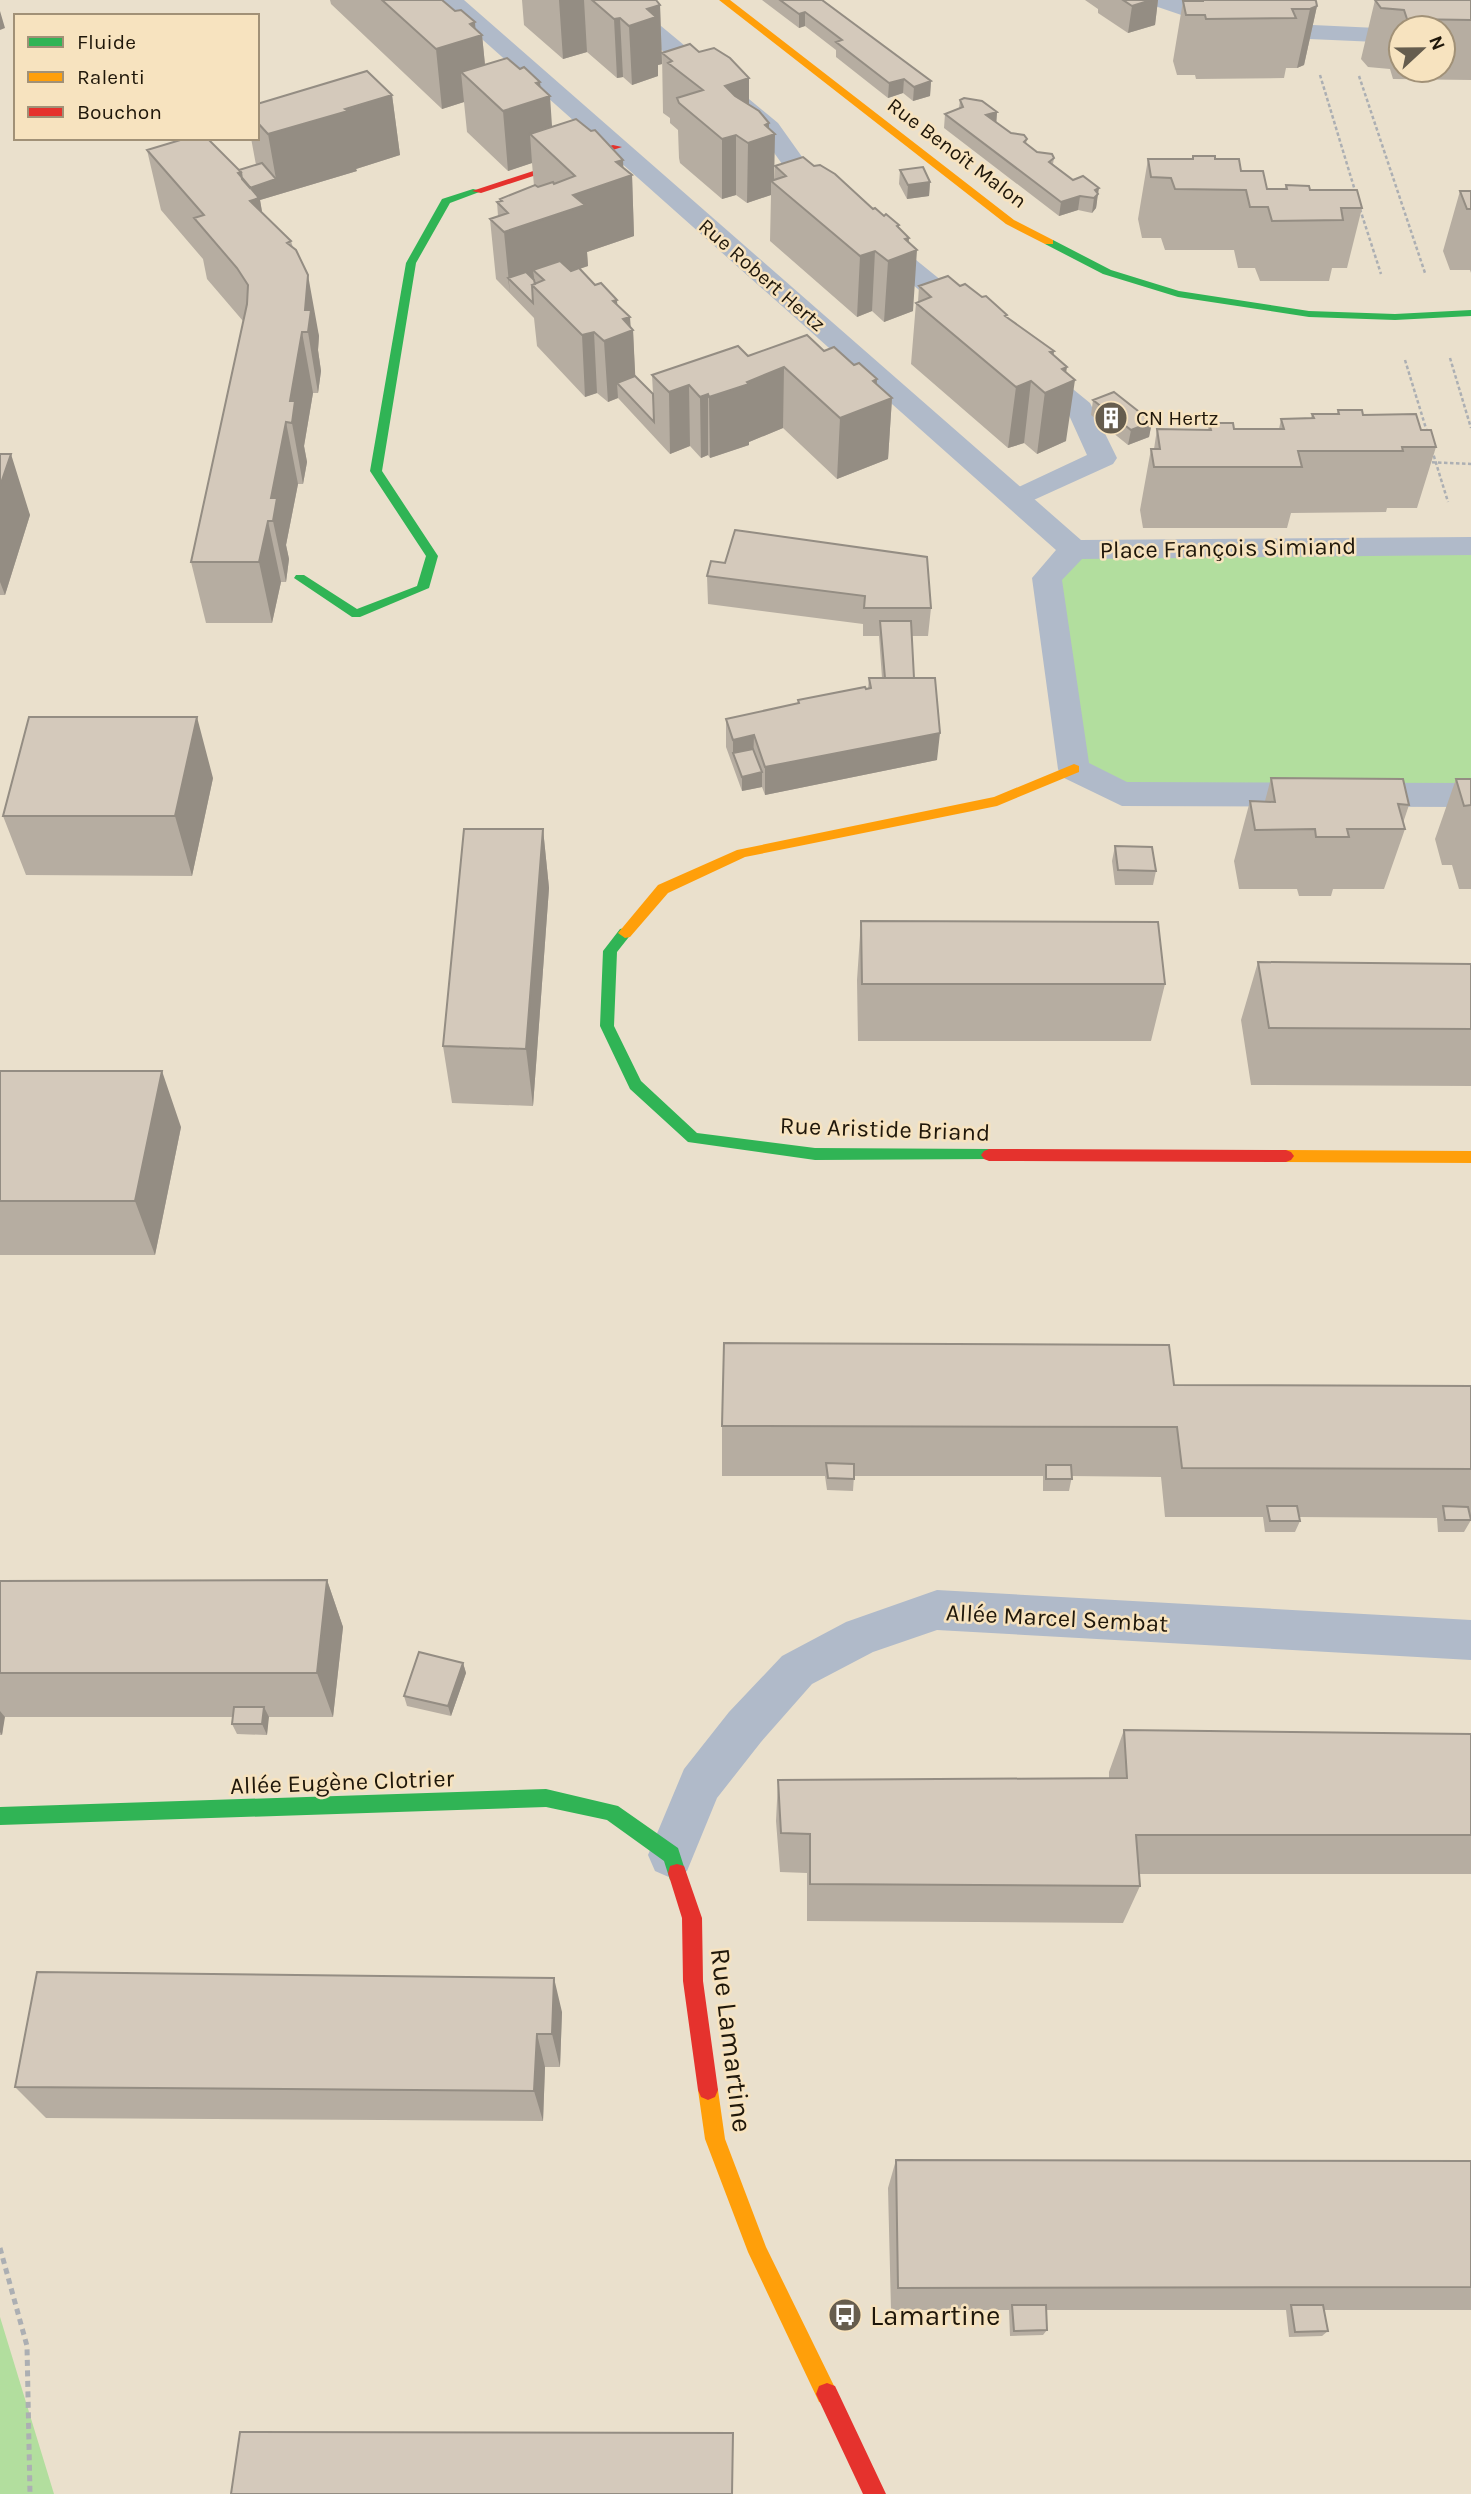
<svg xmlns="http://www.w3.org/2000/svg" width="1471" height="2494" viewBox="0 0 1471 2494" font-family="Karla,sans-serif">
  <rect width="100%" height="100%" fill="#eae0cc"/>
  <path fill="#b2de9e" d="M1471 546V795L1122 794 1074 769 1047 578 1074 550Z
    M0 2317 54 2494H0Z"/>
  <g fill="none" stroke-linecap="round" stroke-linejoin="round">
    <path stroke="#acafb3" stroke-width="2.5" stroke-dasharray="3.5 2.5" stroke-linecap="butt" d="M1320 75 1356 194
      M1359 76 1425 273
      M1360 209 1381 274
      M1450 358 1471 428
      M1405 360 1428 435
      M1432 450 1448 502
      M1426 462 1471 464"/>
    <path stroke="#acafb3" stroke-width="5" stroke-dasharray="6 4.5" stroke-linecap="butt" d="M0 2248 27 2346 30 2494"/>
    <path fill="#b0bac9" fill-rule="evenodd" d="M581 0H611L655 21 778 123 805 161 836 192 840 197 836 202 827 205 818 202 787 171 760 133 639 31 585 5Z
      M875 232 884 234 979 311 983 317 979 323 969 325 959 323 866 246 862 240 866 234Z
      M1031 361 1041 363 1090 403 1117 458 1113 464 1016 508 1006 505 1001 499 1006 493 1087 455 1068 413 1017 369 1021 363Z
      M937 1590 1471 1620V1660L937 1630 873 1652 812 1684 761 1742 717 1798 687 1871 671 1878 655 1871 648 1855 684 1769 729 1712 782 1656 846 1622Z"/>
    <path fill="#b0bac9" fill-rule="evenodd" d="M438 0H464L1081 540 1471 537V555L1082 559 1062 580 1089 763 1127 782 1471 783V807L1122 806 1062 777 1058 769 1032 578 1056 550Z
      M1148 0H1182L1246 22 1377 28 1401 24 1411 28H1401V38L1377 42 1243 36 1152 5Z"/>
    <path fill="#30b455" fill-rule="evenodd" d="M473 189 482 191 450 203 416 263 382 471 438 556 429 588 360 617H352L294 578 296 575H304L357 609 417 586 426 556 370 471 406 263 442 199Z
      M1045 240H1053L1111 270 1179 291 1309 311 1395 314 1471 310V316L1395 320 1309 317 1178 297 1103 274 1045 244Z
      M625 928 632 933 617 952 614 1026 641 1081 697 1133 815 1148 989 1149 994 1151 997 1155 994 1159 815 1160 688 1142 630 1089 600 1026 603 951 620 929Z
      M546 1789 618 1806 678 1848 686 1873 684 1880 677 1882 670 1880 664 1861 607 1820 546 1807 0 1825V1807Z"/>
    <path fill="#ff9f0a" fill-rule="evenodd" d="M719 0H730L1014 220 1053 240V244H1045L1006 224Z
      M1074 764 1079 766V772L997 806 745 857 668 893 630 937 625 938 618 933 658 885 737 850 994 797Z
      M1286 1150 1471 1151V1163L1286 1162 1281 1160 1278 1156 1281 1152Z
      M708 2080 715 2083 718 2090 725 2139 766 2247 838 2394 835 2402 827 2405 819 2402 748 2252 705 2139 698 2090 701 2083Z"/>
    <path fill="#e5322d" fill-rule="evenodd" d="M613 145 622 147 481 193 472 191Z
      M989 1149 1286 1150 1291 1152 1294 1156 1291 1160 1286 1162 989 1161 984 1159 981 1155 984 1151Z
      M677 1864 684 1866 702 1918 703 1981 718 2090 715 2097 708 2100 701 2097 698 2090 683 1981 682 1918 668 1873 670 1866Z
      M827 2383 835 2386 886 2494H863L816 2394 819 2386Z"/>
  </g>
  <path fill="#b6ada1" fill-rule="evenodd" d="M330 0H442L455 11 475 22V28L482 35 485 65 541 88 552 127 624 168 632 175 634 236 587 252 588 266 579 269 617 305 633 330 635 376 653 394 652 375 748 356 824 351 877 385 892 398 888 459 837 479 783 428 749 442V445L710 458 708 455 701 458 690 446 670 454 618 398 608 402 597 393 585 397 537 346 534 318 496 279 490 219 498 216 497 202 500 201V199L534 186 532 163 508 171 467 132 464 102 442 109 331 4Z
    M522 0H656L660 5 662 64 658 65V76L632 85 623 77 617 78 587 52 563 59 524 25Z
    M762 0H822L931 81 930 96 913 101 903 93 888 98 836 57V50L805 26 799 28Z
    M1085 0H1158L1155 25 1128 33 1098 13V9Z
    M1201 0H1315L1317 6 1304 65 1297 68H1286L1284 78 1196 79 1195 75H1177L1173 61 1183 1H1201Z
    M1375 0H1471V80L1393 79 1390 69 1368 67 1361 59ZM1401 28H1443V70H1401Z
    M699 52 749 105 769 129 774 180 775 166H814L873 209 899 225V228L909 243 913 311 884 322 872 311 857 317 770 241 771 195 747 203 736 195 722 199 680 163 679 158 678 130 670 123V118L663 113 662 53Z
    M392 95 400 155 356 169 357 171 260 200 262 212 291 241 319 336 318 350 321 371 318 393H313L304 446 307 462 303 484H298L286 545 289 559 286 582H281L272 623H206L191 562 243 321 207 279 203 259 161 210 147 150 239 170 256 165 251 138H257V104Z
    M960 100 997 112 996 123 1011 133 1027 139 1026 144 1037 152 1054 158 1053 164 1073 180 1083 176 1097 202 1096 208 1092 213 1078 210 1059 216 944 128 945 114 959 108Z
    M1193 156 1215 159 1241 171 1267 189H1285L1286 185 1310 190 1362 208 1347 268H1332L1329 281H1260L1255 268H1238L1234 250H1165L1161 238H1142L1138 219 1148 159H1192Z
    M900 170 930 182 929 196 907 199 899 184Z
    M1460 191H1471V273L1470 270H1450L1443 251Z
    M919 286H960L1054 351 1053 355 1066 441 1037 454 1024 443 1008 448 911 364 916 303 918 302Z
    M1093 400 1152 422 1149 437 1128 445 1091 415Z
    M1338 410 1363 415 1421 430 1436 447 1417 508H1387L1386 512 1291 513 1287 528H1143L1140 510 1151 449H1154L1157 429 1208 430 1209 423 1234 429H1279L1281 419 1311 418 1312 414H1337Z
    M0 454 30 515 5 595H0Z
    M711 561 931 608 928 636H912L914 678 937 760 765 795 762 787 742 791 726 747V719L798 704V700L868 689 869 678H882L879 636H863V624L708 604 707 576Z
    M213 778 192 876 26 875 3 816Z
    M1271 778 1409 805 1403 823 1405 829 1384 889H1333L1331 896H1299L1297 889H1239L1234 861 1250 801H1265Z
    M1456 779H1471V889H1459L1452 865H1442L1435 839Z
    M543 829 549 888 533 1106 452 1103 443 1046Z
    M1115 846 1156 871 1153 885H1115L1112 861Z
    M861 921 1165 984 1151 1041H858L857 980Z
    M1258 962 1471 964V1086L1251 1085 1241 1020Z
    M0 1071 181 1127 155 1255H0Z
    M1174 1385 1471 1386V1520L1464 1532H1438L1437 1518 1299 1517 1300 1521 1295 1532H1265L1263 1517H1165L1161 1477 1072 1476 1069 1491H1043V1476H854L853 1491 827 1490 825 1476H722V1426Z
    M327 1580 343 1627 333 1717H268L267 1735 237 1734 232 1724 233 1717H4L2 1735H0V1581Z
    M463 1663 466 1673 451 1716 407 1706 404 1696Z
    M1124 1730 1471 1734V1874H1139L1140 1886 1123 1923 807 1921V1873L780 1872 776 1821 778 1780 1109 1779V1772Z
    M562 2012 560 2067H545L543 2121 46 2118 15 2087Z
    M896 2160 1471 2161V2310H1324L1328 2331 1322 2336 1289 2337 1286 2310H1046L1047 2330 1043 2335 1010 2336 1009 2310H891L888 2188Z"/>
  <path fill="#948d83" d="M559 0H584L587 52 563 59Z
    M1151 0H1158L1155 25 1128 33 1132 6Z
    M660 5 662 64 658 65V76L632 85 629 26 647 9Z
    M1317 6 1304 65 1297 68 1310 9Z
    M0 11 5 28 0 30Z
    M805 12V26L799 28V14Z
    M620 18 623 77 617 78 614 19Z
    M475 22 476 37 482 35 488 95 461 72 464 102 442 109 436 49 470 24Z
    M749 78V137L736 135V195L722 199V139L725 86Z
    M904 79 903 93 888 98 889 83Z
    M931 81 930 96 913 101 914 87Z
    M540 82 542 99 550 96 554 156 530 134 532 163 508 171 503 111 536 83Z
    M392 95 400 155 356 169 357 171 260 200 270 258 238 173 241 172 276 179 268 134Z
    M997 112 996 127 986 115Z
    M769 123V136L775 134 774 184 771 181V195L747 203 748 143 765 125Z
    M623 160 624 178 632 175 634 236 587 252 588 266 544 281 533 270 535 284 508 278 510 293 504 232 573 195 616 162Z
    M930 182 929 196 907 199 908 185Z
    M1099 188 1096 208 1092 213 1095 190Z
    M1080 196 1078 210 1059 216 1061 202Z
    M899 225 897 258 905 239 909 238 908 254 917 250 913 311 884 322 888 261 897 226Z
    M875 251 872 311 857 317 860 256Z
    M308 275 319 336 318 350 321 371 318 393 308 332 305 310Z
    M617 300 619 336 623 319 630 317 631 331 633 330 636 391 617 383 618 398 608 402 604 341 613 301Z
    M302 332 313 393 304 446 307 462 303 484 292 423 290 401Z
    M594 332 597 393 585 397 582 335Z
    M1054 351 1049 391 1062 369 1067 367 1064 385 1075 380 1066 441 1037 454 1050 352Z
    M784 367 783 428 749 442V445L710 458 709 397Z
    M877 379 876 404 892 398 888 459 837 479 840 418 873 381Z
    M1031 381 1024 443 1008 448 1016 387Z
    M689 385 690 446 670 454 669 392Z
    M708 394V455L701 458 700 397Z
    M286 422 298 484 286 545 289 559 286 582 273 521 271 498Z
    M1152 422 1149 437 1128 445 1131 430Z
    M11 454 30 515 5 595 0 582V486Z
    M268 521 281 582 272 623 259 562Z
    M197 717 213 778 192 876 175 816Z
    M940 733 937 760 765 795V767Z
    M754 735 753 763 733 753V740Z
    M762 772V787L742 791V777Z
    M543 829 549 888 533 1106 526 1049Z
    M162 1071 181 1127 155 1255 135 1201Z
    M327 1580 343 1627 333 1717 317 1673Z
    M463 1663 466 1673 451 1716 448 1706Z
    M264 1707 269 1717 267 1735 262 1724Z
    M0 1711 5 1717 2 1735 0 1732Z
    M554 1978 562 2012 560 2067 552 2034Z
    M537 2034 545 2067 543 2121 534 2091Z"/>
  <path fill="#d4c9bb" stroke="#948d83" stroke-width="2" d="M382 0H442L455 11 461 10 475 22 470 24 482 35 436 49Z
    M592 0H656L660 5 647 9 656 17 629 26 620 18 614 19Z
    M780 0H822L931 81 914 87 904 79 889 83 836 42 842 40 805 12 799 14Z
    M1123 0H1151L1132 6Z
    M1203 0H1315L1316 1 1317 6 1310 9H1292L1296 18 1206 19 1205 15H1186L1183 1H1203Z
    M1375 0H1471V20L1407 19 1404 10 1381 8Z
    M690 44 699 52 714 48 730 58 749 78 725 86 735 96 759 111 769 123 765 125 775 134 748 143 736 135 722 139 679 103 677 98 703 90 668 63 672 61 662 53Z
    M507 58 520 69 524 67 540 82 536 83 550 96 503 111 461 72Z
    M367 71 392 95 345 109 348 111 268 134 257 122V104Z
    M964 98 982 101 997 112 986 115 1011 133 1024 135 1027 139 1024 142 1037 152 1052 154 1054 158 1049 162 1073 180 1083 176 1099 188 1095 190 1098 194 1094 198 1080 196 1061 202 945 114 963 107 960 100Z
    M576 119 591 131 595 130 623 160 616 162 632 175 573 195 585 205 504 232 490 219 508 213 497 202 502 201 500 199 535 185 538 187 553 182 554 184 575 176 530 134Z
    M187 138H207L241 172 238 173 259 198 250 201 291 241 287 243 296 250 308 275 305 310H311L308 332H302L290 401H295L292 423 286 422 271 498H277L273 521H268L259 562H191L247 304 248 285 237 268 194 218 204 215 147 150Z
    M1193 156H1215V159H1239L1241 171H1263L1267 189H1287L1286 185 1309 186 1310 190H1357L1362 208H1341L1343 220 1272 221 1268 207H1250L1246 190 1175 189 1171 178 1151 177 1148 159H1193Z
    M803 157 814 166 820 165 835 174 873 209 875 208 884 216 886 214 899 225 897 226 909 238 905 239 917 250 888 261 875 251 860 256 771 181 786 176 775 166Z
    M262 163 276 179 250 188 242 179 241 172 239 170Z
    M923 167 930 182 908 185 900 170Z
    M1460 191H1471V209H1467Z
    M560 261 571 271 579 268 595 285 601 283 617 300 613 301 630 317 623 319 633 330 604 341 594 332 582 335 532 285 544 280 533 270Z
    M526 272 534 280 535 284 532 285 533 303 508 278Z
    M948 276 960 286 965 284 982 297 986 296 1007 315 1005 316 1054 351 1050 352 1067 367 1062 369 1075 380 1045 393 1031 381 1016 387 916 303 931 297 919 286Z
    M807 335 824 351 834 347 854 365 859 363 877 379 873 381 892 398 840 418 784 367 747 382 749 384 709 397 708 394 700 397 689 385 669 392 652 375 738 346 748 356Z
    M635 376 653 394 654 422 617 383Z
    M1114 392 1152 422 1131 430 1093 400Z
    M1338 410H1362L1363 415 1416 414 1421 430H1431L1436 447H1402L1403 451H1298L1302 467H1154L1151 449H1160L1157 429 1211 430 1209 423H1233L1234 429H1284L1281 419 1314 418 1312 414H1339Z
    M0 454H11L0 486Z
    M735 530 927 557 931 608H864L865 596 707 576 711 561 725 563Z
    M880 621H911L914 678H885Z
    M869 678H935L940 733 765 767 754 735 733 740 726 719 799 703 798 700 865 687 866 689 871 688Z
    M29 717H197L175 816H3Z
    M753 749 762 772 742 777 733 753Z
    M1271 778 1403 779 1409 805 1398 804 1405 829H1347L1349 837H1316L1315 829 1255 830 1250 801 1275 802Z
    M1456 779H1471V805L1464 806Z
    M464 829H543L526 1049 443 1046Z
    M1115 846 1152 847 1156 871 1118 870Z
    M861 921 1158 922 1165 984H862Z
    M1258 962 1471 964V1029L1269 1028Z
    M0 1071H162L135 1201H0Z
    M724 1343 1169 1345 1174 1385 1471 1386V1469L1182 1468 1177 1427 722 1426Z
    M826 1463 854 1464V1479L828 1478Z
    M1046 1465H1071L1072 1479H1046Z
    M1267 1506H1297L1300 1521H1270Z
    M1443 1506 1468 1507 1471 1520H1445Z
    M327 1580 317 1673H0V1581Z
    M419 1652 463 1663 448 1706 404 1696Z
    M234 1707H264L262 1724H232Z
    M1124 1730 1471 1734V1835H1136L1140 1886 810 1884V1834L781 1833 778 1780 1127 1778Z
    M37 1972 554 1978 552 2034H537L534 2091 15 2087Z
    M896 2160 1471 2161V2287L898 2288Z
    M1012 2305H1046L1047 2330 1014 2331Z
    M1291 2305H1323L1328 2331 1295 2332Z
    M240 2432 733 2433 732 2494H231Z"/>
  <defs>
    <symbol id="building-disc" viewBox="-11 -11 22 22"><circle r="9.5" fill="#665d4e" stroke="#f7e3bf"/><path d="M-4-6H4V6H1V3H-1V6H-4ZM-2.5-4.3h1.7v1.8h-1.7ZM.8-4.3h1.7v1.8H.8ZM-2.5-1h1.7V.8h-1.7ZM.8-1h1.7V.8H.8Z" fill="#fff"/></symbol>
    <symbol id="bus-disc" viewBox="-11 -11 22 22"><circle r="9.5" fill="#665d4e" stroke="#f7e3bf"/><path d="M-5-6H5V4H4V6H2V4H-2V6H-4V4H-5ZM-3.5-4V0h7V-4ZM-3.5 1.2v1.5H-2V1.2ZM2 1.2v1.5H3.5V1.2Z" fill="#fff"/></symbol>
  </defs>
  <g fill-rule="evenodd">
    <use href="#building-disc" x="1092" y="399" width="38" height="38"/>
    <use href="#bus-disc" x="826" y="2296" width="38" height="38"/>
  </g>
  <g text-anchor="middle" stroke-width="5" stroke-linejoin="round" paint-order="stroke">
    <g font-size="21" fill="#1f170a" stroke="#f7e3bf">
      <text transform="translate(957 153) rotate(37)" y="7">Rue Benoît Malon</text>
      <text transform="translate(762 275) rotate(41)" y="7">Rue Robert Hertz</text>
    </g>
    <g font-size="21" fill="#1f170a" stroke="#f7e3bf" text-anchor="start">
      <text x="1136" y="425">CN Hertz</text>
    </g>
    <g font-size="24" fill="#1f170a" stroke="#f7e3bf">
      <text transform="translate(1228 548) rotate(-1)" y="8">Place François Simiand</text>
      <text transform="translate(885 1129) rotate(2)" y="8">Rue Aristide Briand</text>
      <text transform="translate(1057 1618) rotate(3)" y="8">Allée Marcel Sembat</text>
      <text transform="translate(342 1782) rotate(-2)" y="8">Allée Eugène Clotrier</text>
    </g>
    <g font-size="28" fill="#1f170a" stroke="#f7e3bf">
      <text transform="translate(732 2040) rotate(83)" y="10">Rue Lamartine</text>
    </g>
    <g font-size="28" fill="#1f170a" stroke="#f7e3bf" text-anchor="start">
      <text x="870" y="2325">Lamartine</text>
    </g>
  </g>
  <rect x="14" y="14" width="245" height="126" fill="#f7e3bf" stroke="#a19177" stroke-width="2"/>
  <rect x="28" y="37" width="35" height="10" fill="#30b455" stroke="#a19177" stroke-width="2"/>
  <text x="77" y="49" font-size="21" fill="#1f170a">Fluide</text>
  <rect x="28" y="72" width="35" height="10" fill="#ff9f0a" stroke="#a19177" stroke-width="2"/>
  <text x="77" y="84" font-size="21" fill="#1f170a">Ralenti</text>
  <rect x="28" y="107" width="35" height="10" fill="#e5322d" stroke="#a19177" stroke-width="2"/>
  <text x="77" y="119" font-size="21" fill="#1f170a">Bouchon</text>
  <g transform="translate(1422 49) rotate(68)"><circle r="33" fill="#f7e3bf" stroke="#a19177" stroke-width="2"/>
  <path d="M0-5L12 26L0 18L-12 26Z" fill="#665d4e"/>
  <text y="-10" font-size="19" font-weight="bold" text-anchor="middle" fill="#1f170a">N</text>
  </g>
</svg>
